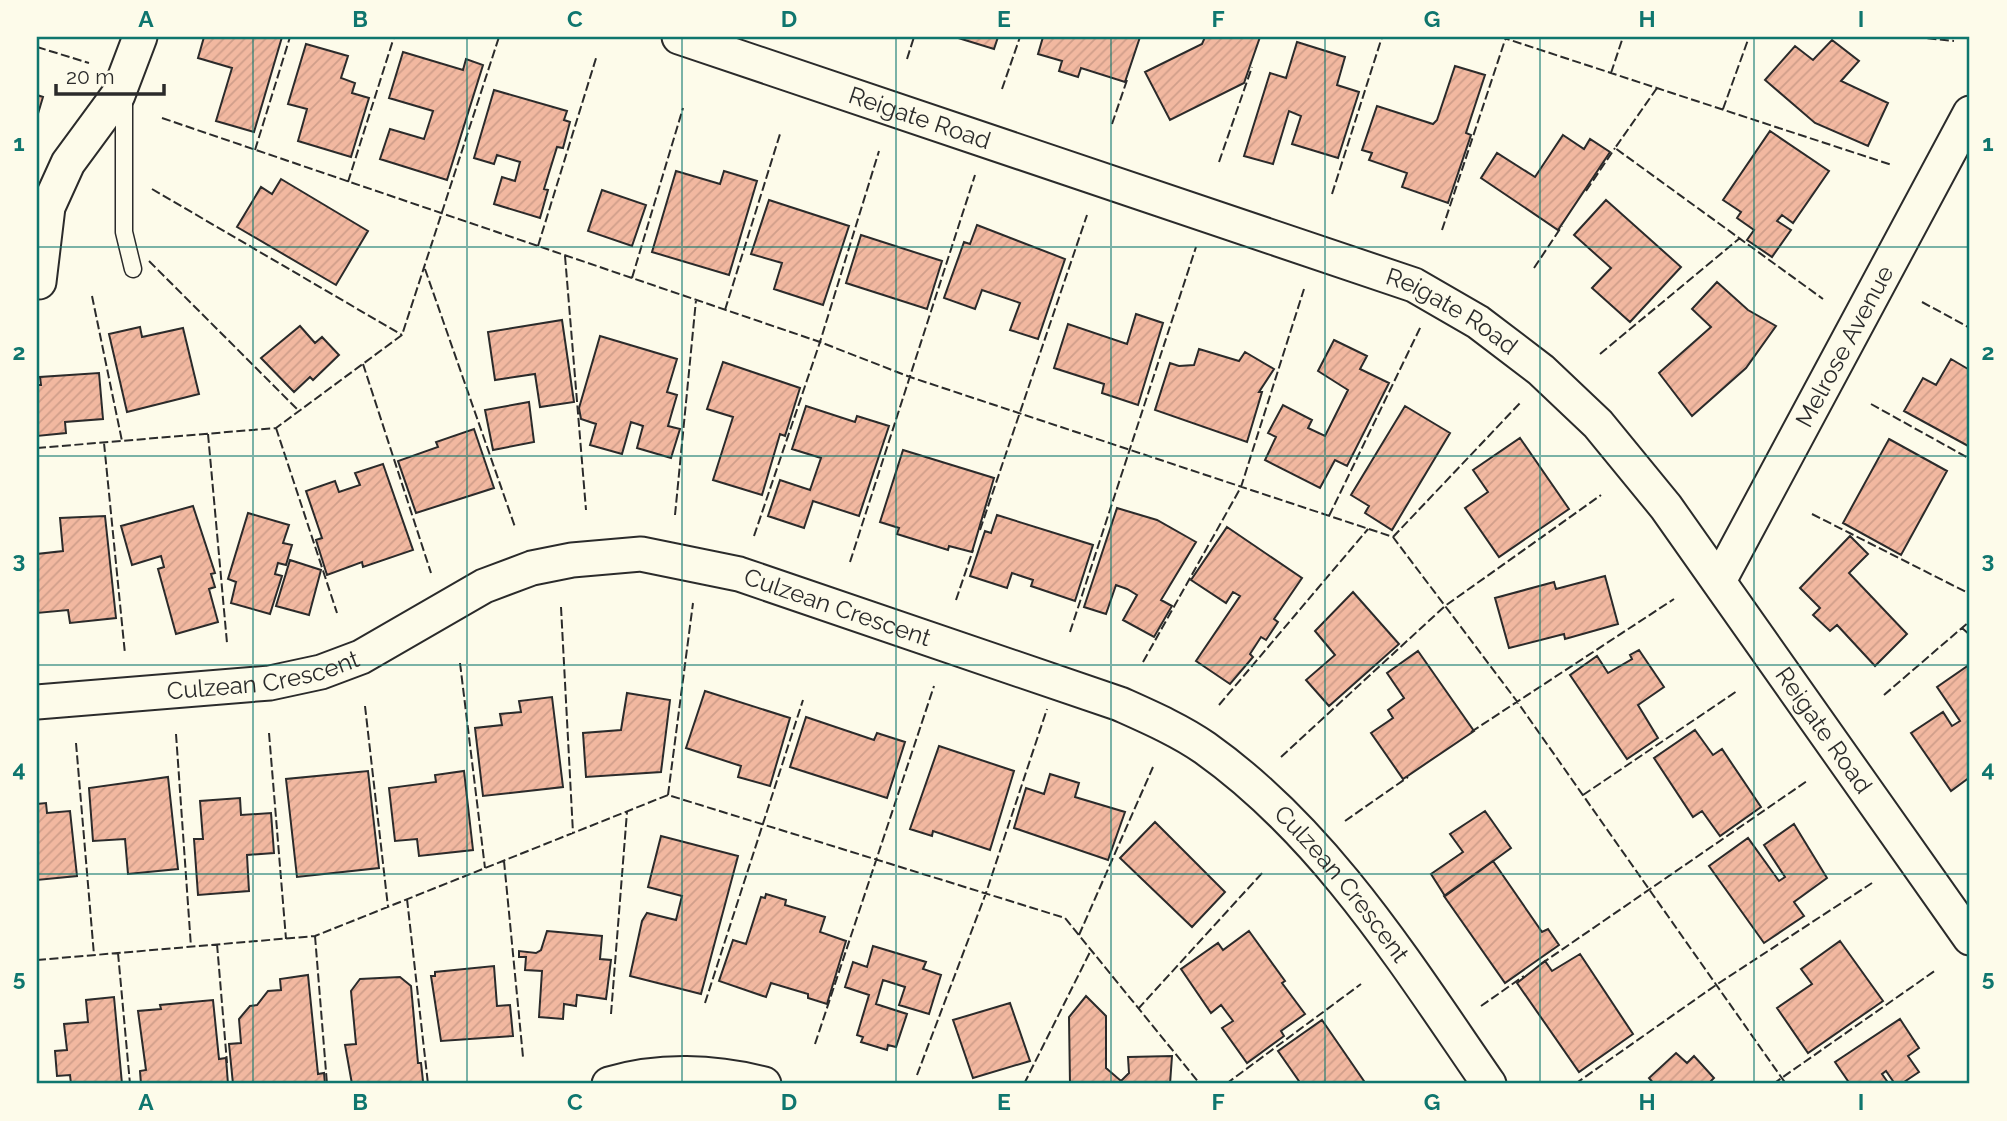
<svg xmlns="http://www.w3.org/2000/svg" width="2007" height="1121" viewBox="0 0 2007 1121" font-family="Raleway,sans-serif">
  <defs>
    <pattern id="building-hatch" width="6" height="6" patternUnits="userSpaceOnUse" patternTransform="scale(1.75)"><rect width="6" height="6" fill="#f2b8a0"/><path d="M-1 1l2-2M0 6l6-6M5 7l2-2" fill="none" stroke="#d09e8a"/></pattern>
  </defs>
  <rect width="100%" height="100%" fill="#fdfbea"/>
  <path fill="url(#building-hatch)" stroke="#2b2b2b" stroke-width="2" d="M204 37H282L254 132 216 121 232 68 198 58Z
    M955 37H998L994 49Z
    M1043 37H1140L1125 82 1081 68 1078 77 1059 71 1062 61 1038 54Z
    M1205 37H1260L1244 83 1170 120 1145 72 1202 44Z
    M1832 40 1859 61 1841 81 1888 103 1868 146 1815 123 1765 80 1795 46 1813 60Z
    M1297 42 1345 57 1337 85 1359 92 1338 158 1292 144 1301 116 1289 111 1273 164 1244 156 1270 73 1286 78Z
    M306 44 348 56 341 78 355 83 352 93 369 98 351 157 298 141 307 109 288 104Z
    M403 52 463 70 466 59 483 65 447 180 380 159 390 129 424 139 433 111 389 98Z
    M1455 66 1485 75 1466 133 1471 135 1448 203 1402 187 1407 173 1369 160 1372 153 1362 150 1377 106 1433 124 1437 120Z
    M494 90 567 111 564 120 570 122 563 148 557 147 544 189 548 190 540 218 494 204 502 177 515 181 520 162 497 155 494 164 474 158Z
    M37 95 43 97 37 117Z
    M1770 131 1829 171 1793 223 1782 215 1777 221 1791 230 1772 257 1747 240 1754 230 1737 218 1741 212 1723 200Z
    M1563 135 1584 149 1590 139 1610 152 1558 230 1481 178 1497 153 1535 177Z
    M676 171 720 184 724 171 757 181 729 275 652 252Z
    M281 179 368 231 336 285 237 227 261 187 272 194Z
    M602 190 646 205 632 246 588 231Z
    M769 200 849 226 823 305 774 289 782 263 751 254Z
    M1606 200 1681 267 1630 322 1592 288 1611 268 1574 235Z
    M977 225 1065 259 1038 339 1010 330 1020 303 982 290 975 309 944 298 964 242 970 244Z
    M861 235 942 261 927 309 846 283Z
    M1717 282 1748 310 1776 326 1746 368 1692 416 1659 373 1711 327 1692 309Z
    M1136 314 1163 323 1138 405 1102 393 1104 384 1054 368 1068 324 1127 344Z
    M562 320 574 402 540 407 535 374 495 380 488 332Z
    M300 326 315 343 322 337 339 355 313 380 310 377 294 392 261 358Z
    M140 327 142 337 183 328 199 394 127 412 109 334Z
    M600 336 677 359 667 392 677 395 668 426 680 429 671 458 637 448 643 426 631 422 622 454 590 445 596 424 581 419 579 408Z
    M1334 340 1367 356 1360 369 1389 383 1347 466 1335 460 1320 488 1265 460 1276 437 1268 433 1283 405 1312 420 1308 428 1325 436 1348 390 1318 371Z
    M1199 349 1239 361 1245 352 1274 369 1259 392H1262L1247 442 1155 410 1170 363 1179 366 1194 365Z
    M1951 359 1968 369 1970 366V447L1904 411 1923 378 1936 385Z
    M723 362 800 388 785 436 780 434 762 495 713 480 733 417 707 409Z
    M99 373 103 419 65 422 66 433 37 436V385H41L40 377Z
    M529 402 534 442 493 450 485 410Z
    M806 406 855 422 857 416 889 426 859 516 813 501 804 528 768 516 780 480 810 490 821 458 792 449Z
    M1405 406 1450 433 1392 530 1365 513 1369 506 1351 495Z
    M474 429 494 488 416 513 398 461 438 447 436 442Z
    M1520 438 1569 509 1499 557 1465 508 1488 492 1473 470Z
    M1889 439 1947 471 1901 555 1843 523Z
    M903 450 994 478 972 552 949 546 948 550 897 534 899 528 880 522Z
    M383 464 413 550 363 567 362 562 327 575 316 540 322 538 306 491 335 481 339 492 360 485 355 473Z
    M193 506 215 573 211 574 215 587 209 589 218 622 176 634 158 569 164 567 161 556 132 565 121 526Z
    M1117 508 1157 520 1196 542 1161 600 1172 606 1154 637 1123 620 1137 595 1127 589 1116 585 1106 614 1084 607Z
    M248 513 289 525 283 543 292 545 286 565 278 563 275 574 282 576 270 614 231 603 236 582 228 579Z
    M997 515 1093 545 1075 601 1031 586 1033 580 1012 573 1007 588 970 576 985 531 991 533Z
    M105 516 116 618 70 623 68 610 37 613V554L63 551 60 518Z
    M1227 527 1302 578 1274 619 1278 622 1266 640 1261 637 1250 654 1253 657 1230 684 1196 661 1240 596 1233 592 1226 603 1191 580Z
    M1850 536 1868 554 1849 573 1907 634 1875 666 1837 625 1830 631 1813 615 1820 608 1800 588Z
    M290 560 321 570 309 615 276 606Z
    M1605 576 1618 624 1565 639 1564 634 1509 648 1495 598 1554 582 1556 589Z
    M1353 592 1399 644 1329 706 1306 680 1335 655 1315 631Z
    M1639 650 1664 687 1638 705 1658 738 1627 759 1570 675 1597 656 1608 673 1632 659 1630 655Z
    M1418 651 1474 731 1403 779 1371 733 1393 718 1388 710 1404 698 1387 673Z
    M1969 665 1970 777 1951 791 1911 733 1943 712 1952 726 1960 721 1937 687Z
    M705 691 790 718 770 786 738 777 741 766 686 748Z
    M627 693 670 700 661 772 586 777 583 733 621 730Z
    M552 697 563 787 483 796 475 728 502 725 500 714 521 712 519 701Z
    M806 717 874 740 877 733 905 742 887 798 790 767Z
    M1695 730 1713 755 1722 749 1761 807 1720 836 1702 811 1693 817 1654 758Z
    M939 746 1014 771 990 850 933 831 932 836 910 829Z
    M368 771 379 868 297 877 286 779Z
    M464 771 473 850 419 856 417 839 395 841 389 788 436 782 435 775Z
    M1050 774 1079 783 1075 797 1125 812 1108 860 1014 828 1026 788 1044 794Z
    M168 777 178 869 128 874 125 839 93 841 89 788Z
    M240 798 241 815 271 813 274 853 247 855 249 891 198 895 194 839H203L200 801Z
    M46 803 47 813 70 811 77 876 37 880V804Z
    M1485 811 1511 848 1445 896 1431 874 1463 852 1450 834Z
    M1155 822 1225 892 1192 927 1120 858Z
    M1794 824 1827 878 1794 902 1804 916 1764 943 1709 866 1748 838 1779 881 1785 877 1764 845Z
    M661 836 738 856 701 994 630 976 642 921 647 913 676 920 682 896 648 887Z
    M1493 861 1542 932 1548 929 1559 945 1505 983 1444 896Z
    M766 894 786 900 785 905 825 917 820 932 846 941 827 1004 808 998V994L771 983 766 997 719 981 733 940 746 944 761 897 765 898Z
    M547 931 602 936 600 959 611 960 606 999 577 995 576 1006 564 1004 563 1019 539 1017 542 971 525 970 526 957H519V951L536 953 541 950Z
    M1249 931 1285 981 1282 983 1305 1014 1281 1031 1284 1036 1247 1063 1222 1028 1233 1021 1221 1005 1211 1013 1181 969 1218 943 1223 950Z
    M1840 941 1883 1001 1808 1053 1777 1008 1812 984 1801 969Z
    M873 946 926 962 923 969 941 975 929 1014 899 1005 905 987 883 980 876 1004 907 1014 896 1047 888 1045 887 1050 861 1042 863 1037 857 1035 869 995 845 987 853 962 867 967Z
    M1580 954 1633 1034 1579 1072 1517 983 1545 961 1552 971Z
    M494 966 497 1006 510 1005 513 1036 441 1041 431 976H435V972Z
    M308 975 318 1074 324 1073 325 1084H233L229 1044 241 1043 239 1019 250 1006 257 1005 268 991 281 990 280 979Z
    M400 977 411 986 418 1063H421L423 1081 421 1084H352L345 1045 356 1044 351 991 360 979Z
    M1086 996 1106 1016V1068L1121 1081 1129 1073 1128 1057 1172 1056 1170 1084H1070L1069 1017Z
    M114 997 122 1084H71L70 1075 57 1076 55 1051 67 1050 64 1024 88 1022 86 1000Z
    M213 1000 219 1059 226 1058 228 1084H141L140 1071 146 1070 138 1011 161 1009 160 1005Z
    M1010 1003 1030 1061 973 1078 953 1020Z
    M1900 1019 1919 1048 1908 1056 1919 1072 1901 1084H1895L1886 1071 1882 1074 1889 1084H1850L1835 1062Z
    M1322 1020 1366 1084H1301L1278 1051Z
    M1676 1053 1687 1063 1694 1056 1714 1078 1708 1084H1654L1649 1078Z"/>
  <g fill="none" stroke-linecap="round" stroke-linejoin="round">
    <defs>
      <path id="lane" d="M124 94V232L133 269"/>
      <g id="street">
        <path id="s1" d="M679 37 1414 285 1478 322 1541 370 1598 424 1666 507 1970 938"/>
        <path d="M39 282 48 207 68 163 118 95 140 37"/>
        <path id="s2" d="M1719 581 1970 113"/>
        <path id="s3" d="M37 702 270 683 321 672 361 657 484 586 532 568 572 560 641 554 739 574 1120 704C1149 717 1179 730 1205 748 1326 834 1406 964 1489 1084"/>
        <path d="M609 1084C659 1069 714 1071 764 1084"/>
      </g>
    </defs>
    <use href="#lane" stroke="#2b2b2b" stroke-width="19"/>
    <use href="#street" stroke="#2b2b2b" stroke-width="37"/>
    <use href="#lane" stroke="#fdfbea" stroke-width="16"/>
    <use href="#street" stroke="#fdfbea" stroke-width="33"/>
    <path stroke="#2b2b2b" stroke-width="2" stroke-dasharray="9 3.5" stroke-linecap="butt" d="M1501 37 1892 165
      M1915 37 1954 41
      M37 47 89 63
      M907 59 914 37
      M1611 73 1623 37
      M1657 88 1615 148 1823 299
      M1002 89 1020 37
      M1723 109 1749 37
      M162 118 820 342 910 377 1393 537 1516 700 1786 1084
      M1112 124 1127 80
      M255 150 290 37
      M1219 162 1252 67
      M348 182 394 37
      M152 189 402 335
      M1586 191 1615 148
      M1332 194 1382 37
      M1442 230 1506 37
      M538 246 597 55
      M565 256 586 510
      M149 261 299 411
      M1534 268 1562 226
      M425 269 515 527
      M632 278 683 108
      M92 296 122 441
      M1922 302 1970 328
      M725 310 780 134
      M1600 354 1740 238
      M363 364 431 573
      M1871 404 1970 459
      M276 428 337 613
      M208 434 227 643
      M104 443 125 654
      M37 448 276 428 402 335 499 37
      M1812 514 1970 594
      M675 515 696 300
      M1329 516 1421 326
      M980 530 1087 215
      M754 536 820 342 879 151
      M1393 537 1520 403
      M850 562 975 175
      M956 600 973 550
      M561 607 573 833
      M1962 628 1970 635
      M1070 632 1196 247
      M1143 662 1241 487 1304 289
      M460 663 485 868
      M1884 695 1970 621
      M1219 705 1368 529
      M365 706 388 907
      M1471 732 1674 599
      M269 733 286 939
      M176 734 191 947
      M76 743 94 955
      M1281 757 1445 606 1601 495
      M668 795 693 603
      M1583 795 1737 691
      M1345 821 1408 777
      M504 861 523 1057
      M407 899 428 1084
      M1079 935 1153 767
      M315 936 327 1084
      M217 944 227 1063
      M118 953 130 1084
      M37 960 315 936 668 795 1065 918 1200 1084
      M1541 964 1807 781
      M705 1003 803 700
      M1481 1006 1524 976
      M1138 1009 1263 872
      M611 1014 627 812
      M815 1044 934 686
      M917 1075 986 893 1047 709
      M1024 1084 1091 950
      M1226 1084 1361 984
      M1575 1084 1716 985 1872 883
      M1773 1084 1936 970"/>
  </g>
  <path fill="none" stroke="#0f766e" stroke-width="2" stroke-opacity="0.55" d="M253 37V1084M467 37V1084M682 37V1084M896 37V1084M1111 37V1084M1325 37V1084M1540 37V1084M1754 37V1084M37 247H1970M37 456H1970M37 665H1970M37 874H1970"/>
  <g text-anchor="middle" stroke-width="5" stroke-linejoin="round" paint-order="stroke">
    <g font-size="24" fill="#2b2b2b" stroke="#fdfbea">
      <text dy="8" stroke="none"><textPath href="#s1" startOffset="254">Reigate Road</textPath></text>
      <text dy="8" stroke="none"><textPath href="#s1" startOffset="821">Reigate Road</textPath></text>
      <text dy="8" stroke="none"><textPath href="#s2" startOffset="266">Melrose Avenue</textPath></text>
      <text dy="8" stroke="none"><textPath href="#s3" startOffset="836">Culzean Crescent</textPath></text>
      <text dy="8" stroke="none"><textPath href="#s3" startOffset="228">Culzean Crescent</textPath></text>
      <text dy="8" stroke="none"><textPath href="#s1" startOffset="1388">Reigate Road</textPath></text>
      <text dy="8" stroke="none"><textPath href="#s3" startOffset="1424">Culzean Crescent</textPath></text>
    </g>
  </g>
  <rect width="2007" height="1121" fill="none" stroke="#fdfbea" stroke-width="77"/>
  <path d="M56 84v10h108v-10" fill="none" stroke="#2b2b2b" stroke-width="3.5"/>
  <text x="66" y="84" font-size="21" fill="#2b2b2b" stroke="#fdfbea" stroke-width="5" paint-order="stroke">20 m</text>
  <rect x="38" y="38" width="1930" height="1044" fill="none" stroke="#0f766e" stroke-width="2.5"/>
  <g font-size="23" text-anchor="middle" font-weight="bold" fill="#0f766e">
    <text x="146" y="27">A</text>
    <text x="360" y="27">B</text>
    <text x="575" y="27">C</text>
    <text x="789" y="27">D</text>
    <text x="1004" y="27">E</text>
    <text x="1218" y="27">F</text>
    <text x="1432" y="27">G</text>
    <text x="1647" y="27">H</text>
    <text x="1861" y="27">I</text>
    <text x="19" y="151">1</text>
    <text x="1988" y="151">1</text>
    <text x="19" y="360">2</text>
    <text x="1988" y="360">2</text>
    <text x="19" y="568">3</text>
    <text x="1988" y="568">3</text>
    <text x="19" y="777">4</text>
    <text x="1988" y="777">4</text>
    <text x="19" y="986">5</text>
    <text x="1988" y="986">5</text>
    <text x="146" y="1110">A</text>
    <text x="360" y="1110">B</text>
    <text x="575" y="1110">C</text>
    <text x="789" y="1110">D</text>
    <text x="1004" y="1110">E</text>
    <text x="1218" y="1110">F</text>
    <text x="1432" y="1110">G</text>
    <text x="1647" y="1110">H</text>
    <text x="1861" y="1110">I</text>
  </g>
</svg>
